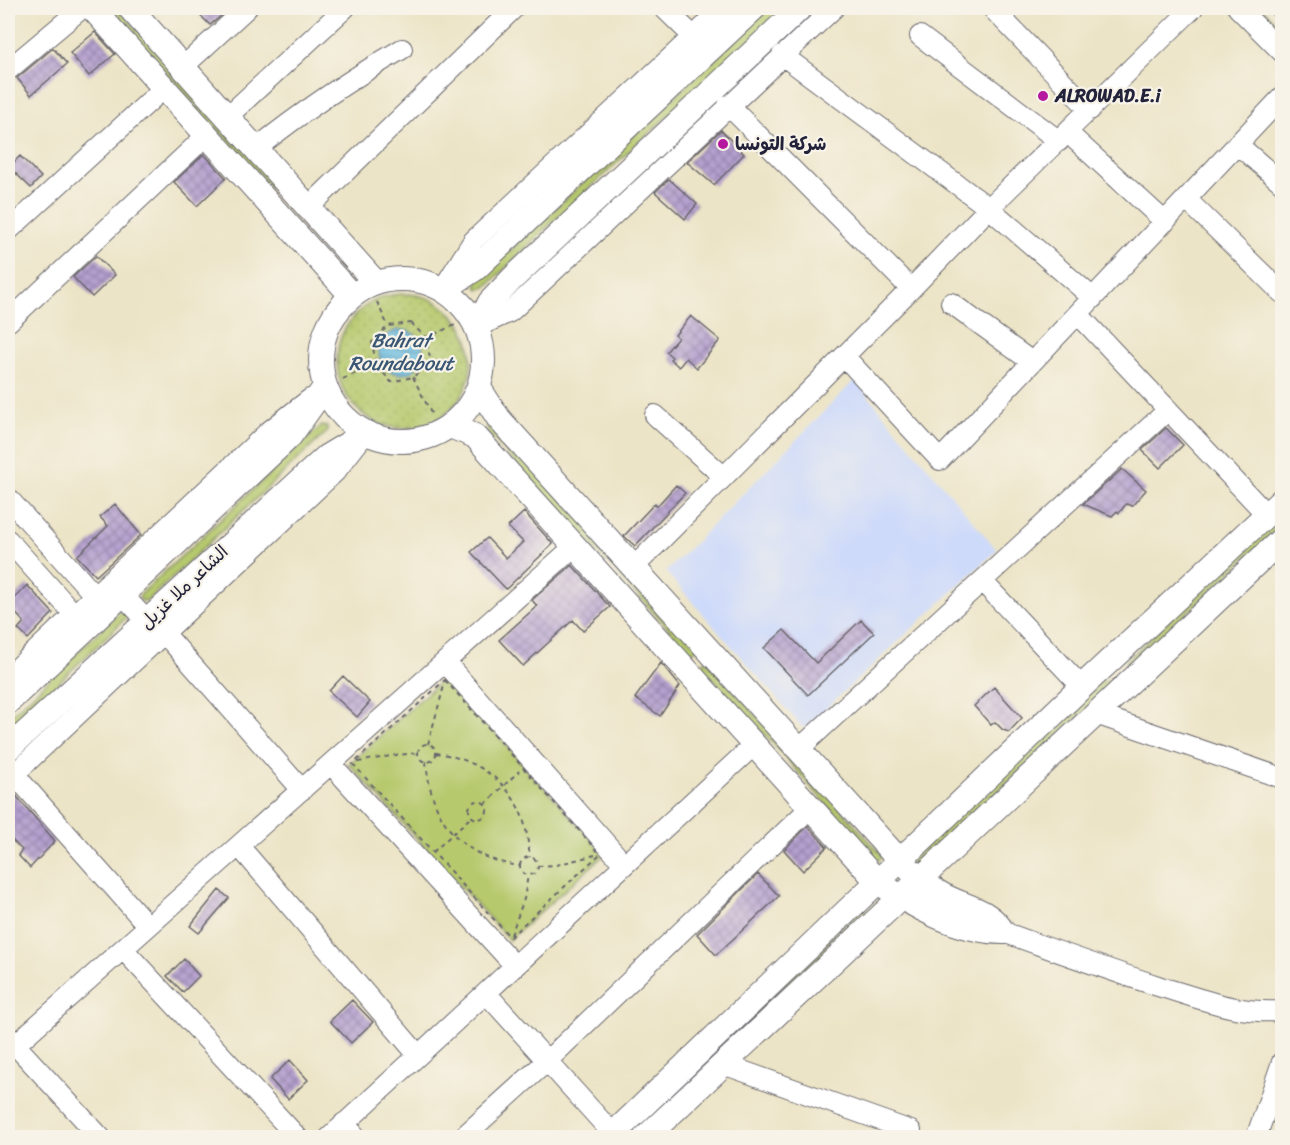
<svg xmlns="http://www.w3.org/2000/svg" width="1290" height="1145" viewBox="0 0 1290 1145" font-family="Sriracha,'Playpen Sans Arabic',sans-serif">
  <defs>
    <pattern id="garden-dots" width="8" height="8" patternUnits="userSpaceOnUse" patternTransform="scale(1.5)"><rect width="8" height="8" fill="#b6c96d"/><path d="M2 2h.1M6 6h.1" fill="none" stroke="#9cac5f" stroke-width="1.8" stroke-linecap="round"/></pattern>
    <pattern id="water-rules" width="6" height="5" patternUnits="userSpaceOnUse" patternTransform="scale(1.5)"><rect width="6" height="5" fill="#63b9e0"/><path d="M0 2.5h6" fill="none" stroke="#5196b7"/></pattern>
    <pattern id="building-cross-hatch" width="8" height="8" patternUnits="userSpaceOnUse" patternTransform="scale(1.5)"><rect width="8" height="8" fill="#b5a0cf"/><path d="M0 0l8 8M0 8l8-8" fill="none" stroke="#9382a9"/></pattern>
  </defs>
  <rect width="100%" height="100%" fill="#f7f3e8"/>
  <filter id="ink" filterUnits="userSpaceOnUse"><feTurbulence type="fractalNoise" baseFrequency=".0167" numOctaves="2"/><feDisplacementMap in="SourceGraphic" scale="12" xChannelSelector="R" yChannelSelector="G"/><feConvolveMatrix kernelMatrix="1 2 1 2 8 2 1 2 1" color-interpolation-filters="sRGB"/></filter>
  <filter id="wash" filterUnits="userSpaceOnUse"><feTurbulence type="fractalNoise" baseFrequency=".008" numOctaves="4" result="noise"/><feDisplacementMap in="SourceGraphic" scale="24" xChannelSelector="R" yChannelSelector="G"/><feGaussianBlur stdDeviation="1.35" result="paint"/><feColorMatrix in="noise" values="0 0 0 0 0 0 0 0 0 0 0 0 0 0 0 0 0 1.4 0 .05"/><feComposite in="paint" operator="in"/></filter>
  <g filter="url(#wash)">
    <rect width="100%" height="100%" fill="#ece4c6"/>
    <path fill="#cedafa" d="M855 380 997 550 804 729 666 572Z"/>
    <path fill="#b6c96d" stroke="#6c7654" stroke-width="1.5" d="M108 8H118L339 252 341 259 338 260 334 258Z
      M769 8H785L544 230 486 287 481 289 477 288 476 285 479 280Z
      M1253 8H1262L1282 28V37Z
      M487 424 497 428 698 648 691 653 488 433Z
      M321 426 327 427V432L147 601H142L139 598 141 594Z
      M1282 513V524L1131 665H1127L1126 661Z
      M122 610 128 612V616L8 731V718Z
      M706 660 883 856 877 862 777 748 700 665Z
      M445 677 605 854 509 940 349 764Z
      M1108 680 1109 688 917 867 911 861 1101 681Z
      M862 909H866L867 915 630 1137 619 1138Z"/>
    <path fill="url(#garden-dots)" stroke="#6c7654" stroke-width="1.5" d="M337 361a67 67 0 1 1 134 0a67 67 0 1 1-134 0Z"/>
    <path fill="url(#water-rules)" stroke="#426e8e" stroke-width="1.5" d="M379 352a22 22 0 1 1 44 0a22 22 0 1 1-44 0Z"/>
    <g id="blocks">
      <path fill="url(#building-cross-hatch)" d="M193 8H218L222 15 210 25Z
        M95 32 115 54 89 76 70 53Z
        M53 48 67 64 31 95 17 78Z
        M721 130 744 154 714 185 687 162Z
        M204 154 226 178 197 206 174 182Z
        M20 156 41 177 31 188 9 167Z
        M669 179 697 204 685 219 655 192Z
        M96 256 115 275 92 297 73 277Z
        M691 316 720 340 697 368 686 358 679 367 670 359 672 357 666 352 678 338 675 335Z
        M1166 428 1183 445 1160 468 1142 450Z
        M1122 469 1146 490 1132 506 1126 504 1119 513 1117 511 1112 516 1083 504Z
        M676 485 685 493 635 546 624 536 655 503 657 506Z
        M115 504 141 535 96 576 77 556 108 526 100 517Z
        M524 512 553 544 506 589 471 552 487 538 506 558 523 542 508 527Z
        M572 565 610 607 583 631 573 620 523 666 499 640 537 606 532 600Z
        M27 585 53 613 28 639 18 629 24 622 8 605Z
        M861 620 874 633 808 695 764 648 784 630 816 663Z
        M661 663 680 686 660 716 635 698Z
        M343 676 370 702 357 717 329 691Z
        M994 687 1022 718 1009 732 1003 730 995 722 991 725 974 706Z
        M12 791 55 841 30 868 18 855 22 850 8 836V792Z
        M808 826 827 847 803 871 784 850Z
        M758 874 779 896 716 955 697 934Z
        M219 890 229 898 199 933 190 926Z
        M184 959 199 976 183 992 167 976Z
        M352 1000 373 1022 351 1043 330 1021Z
        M290 1060 308 1080 288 1099 270 1079Z"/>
    </g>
  </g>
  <g filter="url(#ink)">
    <use href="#blocks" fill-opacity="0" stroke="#69666c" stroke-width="1.5"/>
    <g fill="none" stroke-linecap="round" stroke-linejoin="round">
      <defs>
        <path id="minor" d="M664 8 703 46
          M992 8 1090 110
          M1238 8 1282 52
          M1280 8 1282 10
          M920 36 1059 141
          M782 55 989 208 1093 298
          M184 66 247 8
          M8 70 82 8
          M728 105 911 289
          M228 116 345 8
          M1068 133 1165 222
          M1237 144 1282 183
          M257 148C303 111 351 79 402 49
          M1186 199 1282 293
          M309 207 514 8
          M8 231 164 88
          M444 287 473 241 724 8
          M951 303 1032 362
          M1078 314 1267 515
          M8 322 207 135
          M477 327 510 312 834 8
          M844 356 940 460 1282 97
          M655 415 724 477
          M8 498 103 605
          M8 540 82 623
          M635 566 911 289 989 208 1193 8
          M982 581 1082 687
          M122 594 147 621
          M164 633 302 790
          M445 662 624 864
          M8 677 268 432 310 399
          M1096 714 1282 778
          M799 749 1167 411
          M331 764 515 966
          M14 774 148 926
          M8 780 335 472 360 440
          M239 846 418 1055
          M1003 932C1054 950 1106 969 1158 986 1202 999 1236 1014 1282 1011
          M123 949 298 1138
          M486 993 613 1134
          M8 1037 101 1138
          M15 1045 575 546
          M723 1064 911 1131
          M344 1123 357 1138
          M329 1138 754 745
          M462 1138 547 1061 811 807
          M1256 1138 1282 1062"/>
        <path id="major" d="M92 8 352 296
          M130 8 376 283
          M321 360a81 81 0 1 1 162 0a81 81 0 1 1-162 0Z
          M443 290 475 269 754 8
          M477 327 490 302 512 279 800 8
          M479 388 499 419 900 861C912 871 923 882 936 891 959 907 987 906 1003 932
          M450 426 475 436 878 882C914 907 957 931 1003 932
          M8 702 290 436 325 387
          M8 749 326 457 366 433
          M609 1138 1089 680 1282 500
          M645 1138 1282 539"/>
      </defs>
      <use href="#minor" stroke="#69666c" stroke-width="22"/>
      <use href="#major" stroke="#69666c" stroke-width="26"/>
      <path stroke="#69666c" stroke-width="2" stroke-dasharray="4.5 4.5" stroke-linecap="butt" d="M377 302 388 326
        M411 323 426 338 431 363 413 377 391 382 376 364 372 342 388 326Z
        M426 338 459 323
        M413 377 433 417
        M343 379 376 364
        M445 680 600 854 510 937 353 764Z
        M428 744 444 686
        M418 753a9 9 0 1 1 18 0a9 9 0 1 1-18 0Z
        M436 753C473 758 508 779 522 816 527 829 528 844 530 857
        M426 761C431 820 460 858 520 866
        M358 762 396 755 418 753
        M469 810a9 9 0 1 1 18 0a9 9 0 1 1-18 0Z
        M485 804 519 771
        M433 852 472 816
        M520 866a9 9 0 1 1 18 0a9 9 0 1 1-18 0Z
        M538 866 556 865 595 855
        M511 935 524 899 528 875"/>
      <use href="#minor" stroke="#fff" stroke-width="20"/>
      <use href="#major" stroke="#fff" stroke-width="24"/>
    </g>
  </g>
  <g fill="#b5179e" stroke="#f7f3e8" stroke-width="2">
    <circle cx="1043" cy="96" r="6"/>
    <circle cx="723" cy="144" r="6"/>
  </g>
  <g text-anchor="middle" stroke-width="4.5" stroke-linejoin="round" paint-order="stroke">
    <g font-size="18" font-weight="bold" fill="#22223b" stroke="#f7f3e8" text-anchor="start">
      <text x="1055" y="102">ALROWAD.E.i</text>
      <text x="735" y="150">شركة التونسا</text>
    </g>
    <g font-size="18" fill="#22223b" stroke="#f7f3e8">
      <text transform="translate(184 587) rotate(-43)" y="6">الشاعر ملا غزيل</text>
    </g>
    <g font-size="20" font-style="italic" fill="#395775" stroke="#f7f3e8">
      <text x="401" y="347">Bahrat<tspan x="401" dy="23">Roundabout</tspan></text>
    </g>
  </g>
  <rect width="1290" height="1145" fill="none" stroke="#f7f3e8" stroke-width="30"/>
</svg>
